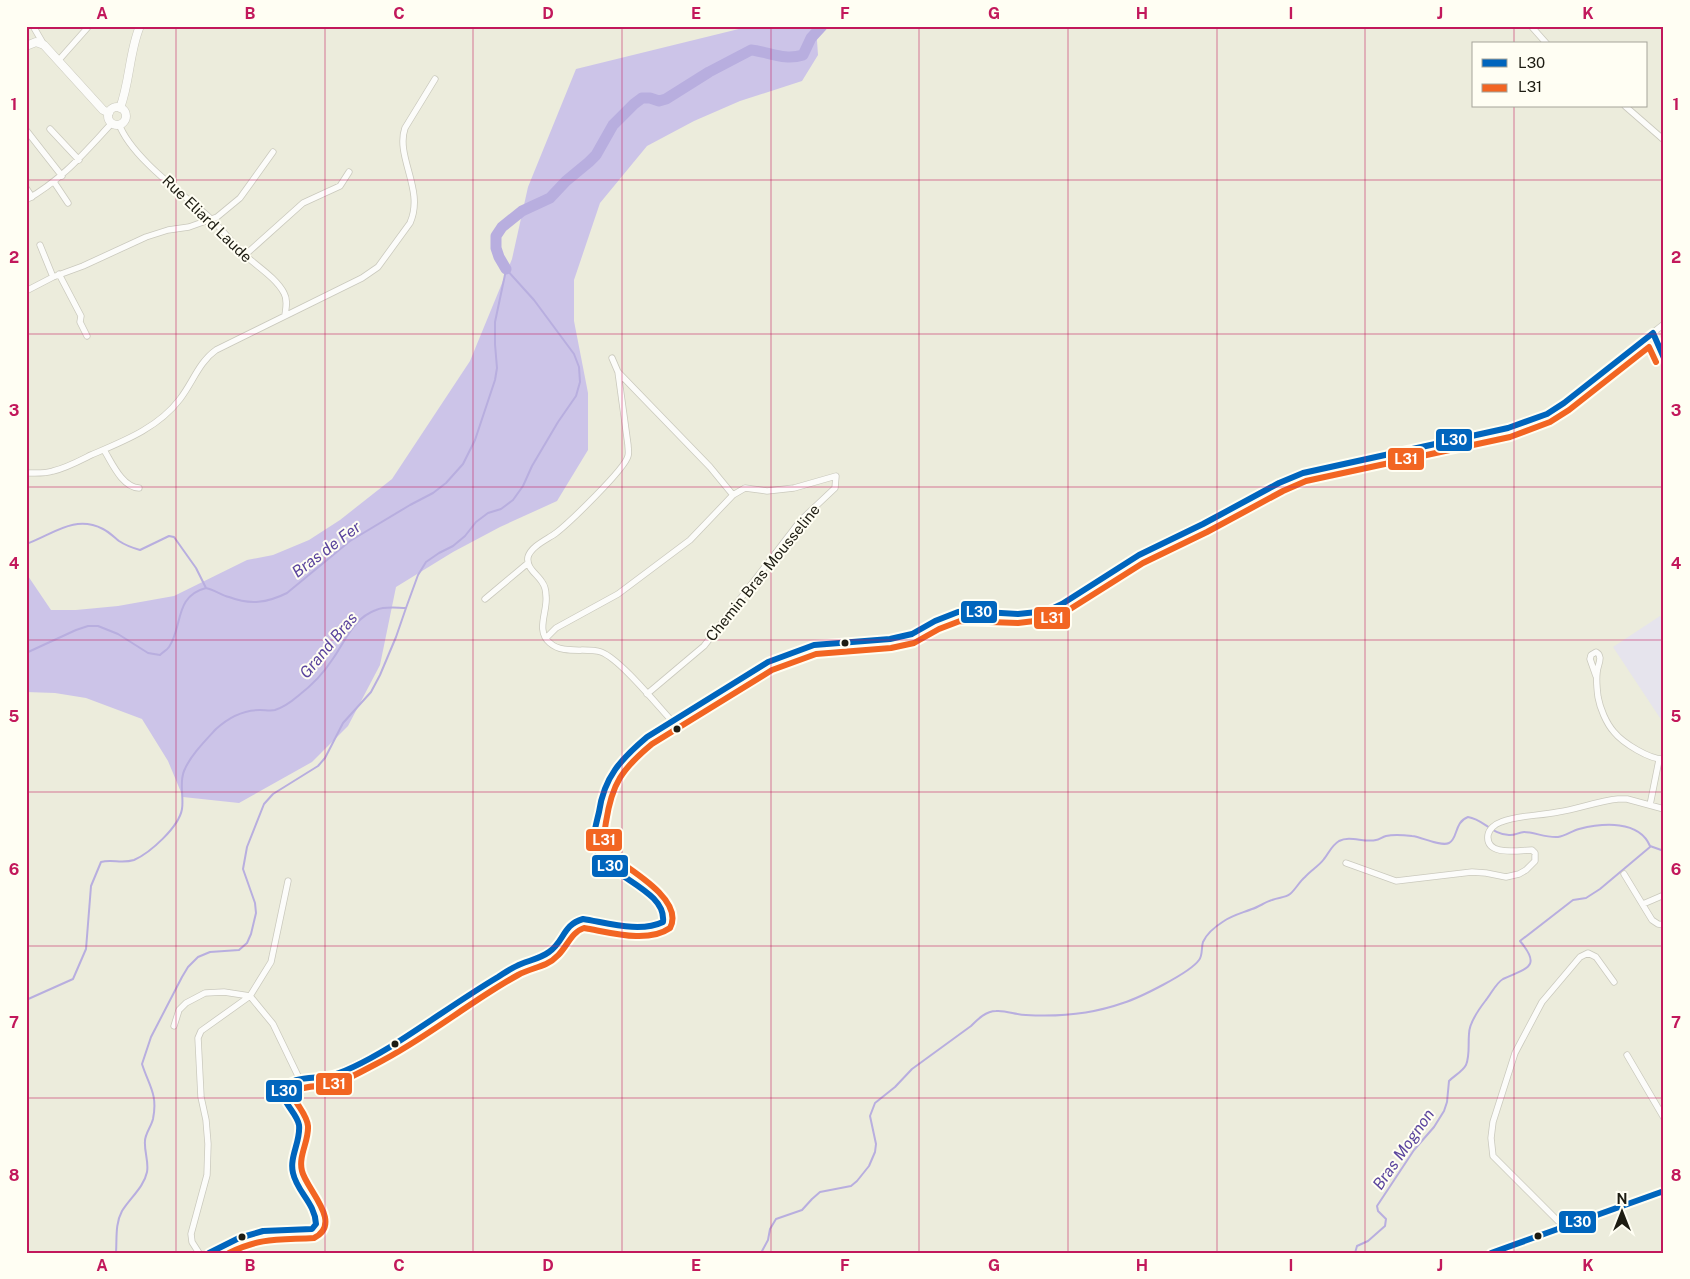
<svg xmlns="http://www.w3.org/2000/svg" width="1690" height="1279" viewBox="0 0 1690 1279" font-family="'Public Sans',sans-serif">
  <rect width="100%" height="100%" fill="#ececdc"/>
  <path fill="#e6e4ed" d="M1660 616 1664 622V724L1613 647Z"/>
  <path fill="#ccc4e8" d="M751 26H816L818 55 802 81 740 101 694 121 647 146 600 203 574 280V321L588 393V450L557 501 500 527 453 552 396 587 380 665 348 726 312 762 239 803 183 797 168 761 142 719 86 698 55 693 26 692V573L51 610H76L118 606 174 596 247 560 273 555 309 540 340 520 392 479 470 361 512 259 528 187 576 69Z"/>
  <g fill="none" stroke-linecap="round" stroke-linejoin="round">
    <path stroke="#b8aedf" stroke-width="2" d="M26 544C52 535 74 514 103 529 109 532 114 537 119 541 125 545 133 548 140 550L169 536 174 537 196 568 206 588C215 590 221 595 229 597 250 605 267 603 287 593L350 541 410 505 433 493 446 483 463 464 475 440 495 380 497 368 495 344V322L506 270
      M26 653 76 630 88 626H98L118 634 148 653 160 655C163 652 167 650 169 647 183 627 174 596 206 588
      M26 1000 73 979 86 949 91 886 101 862C112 859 122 864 134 860 150 853 179 827 182 809 184 797 179 783 184 771 190 756 205 741 216 729 229 717 243 710 260 710 265 710 271 711 275 710 284 707 291 702 298 696 311 686 323 674 332 660 345 642 353 618 376 610 385 606 397 608 406 608L418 575 426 562 439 553 453 546 465 536 476 522 488 513 501 509 513 500 523 486 532 466 558 422 576 396 580 382 579 367 574 354 534 300 506 269
      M116 1253C117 1238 115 1224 122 1211 130 1198 144 1187 147 1172 149 1162 144 1151 145 1141 145 1134 151 1127 153 1119 158 1094 149 1086 142 1064L151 1037 182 977 188 967 198 957 210 952 239 950 247 943 251 934 256 913 255 903 243 869 247 847 264 804 273 794 318 766 325 758 343 723 371 692 380 675 396 637 406 608
      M761 1253 768 1240 770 1229 776 1219 802 1210 812 1199 820 1192 851 1186 857 1181 869 1166 875 1152 876 1144 870 1116 875 1103 895 1087 912 1069 971 1026C978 1019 986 1011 996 1011 1006 1010 1016 1015 1026 1015 1059 1017 1092 1014 1123 1003 1139 998 1190 973 1199 960 1203 955 1201 948 1203 942 1207 933 1216 926 1224 921 1233 915 1242 913 1252 909 1259 907 1265 902 1272 900 1279 897 1285 898 1290 894 1296 889 1299 882 1305 877 1311 870 1319 866 1324 859 1329 853 1331 846 1339 841 1350 835 1364 843 1376 840 1379 840 1382 837 1386 836 1394 834 1404 835 1412 836 1422 837 1441 847 1449 843 1458 839 1454 822 1468 817 1483 819 1493 835 1509 835 1514 836 1519 832 1524 832 1534 832 1546 838 1558 837 1565 836 1572 831 1579 829 1603 823 1639 820 1650 846L1664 851
      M1355 1253 1357 1246 1368 1241 1385 1226 1386 1219 1378 1211 1377 1206 1414 1150 1434 1127 1444 1111 1447 1102 1449 1081C1455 1075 1462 1072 1466 1065 1470 1055 1468 1045 1469 1034 1469 1023 1479 1009 1486 1000 1491 994 1496 983 1503 979 1527 968 1542 967 1520 941L1573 900 1586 898 1600 889 1650 847"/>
    <path stroke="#b8aedf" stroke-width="11" d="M506 269 499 257 496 248V236L502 227 522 211 550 198 566 181 589 162 596 155 613 125 634 104 642 98H650L659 101 666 99 709 72 751 50C770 52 784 61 803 55L811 38 822 26"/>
    <defs>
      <path id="minor" d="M33 26 44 45
        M1531 26 1547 44
        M58 61 89 26
        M1625 106 1664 140
        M119 124C131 157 183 194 209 217 222 229 233 244 246 256 258 267 276 278 284 293 288 300 286 308 285 315
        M50 129 79 160
        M26 130 62 176
        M54 182 68 203
        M26 188 32 197
        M26 200C63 179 84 153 112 123
        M40 245 53 277
        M245 255 303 203 340 186 349 172
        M59 274 81 316 80 322 87 336
        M26 291 53 277 83 266 146 237 168 230 189 227 217 217 240 198 273 152
        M1653 333 1664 359
        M612 358 618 372 710 467 733 495
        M618 372 628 445C628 448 629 453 628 456 625 469 569 523 556 533 548 539 531 546 528 557 526 568 537 574 542 582 545 586 546 592 546 596 548 611 535 631 550 643 563 655 586 647 601 652 620 659 657 705 672 721
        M104 450C112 463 122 487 139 488
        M26 473C35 473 44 474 53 471 66 468 79 461 91 455 124 441 158 428 180 399 193 382 199 362 216 350L362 278 378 267 410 223C425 190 395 157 405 128L435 79
        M485 599 528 563
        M546 638 556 628 618 594 690 540 733 495 745 488 767 491 794 488 836 476 835 488 801 520 704 646 647 694
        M1596 676 1590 659 1591 655 1596 652C1599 654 1599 654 1600 658 1600 663 1597 668 1597 673 1596 681 1597 689 1598 697 1600 708 1606 723 1614 732 1623 743 1650 760 1664 759
        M1650 805 1659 760
        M1346 863 1396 881 1472 872 1486 873 1506 877 1519 874 1526 870 1535 861V853L1532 850C1519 850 1485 857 1488 835 1489 829 1495 824 1501 822 1518 815 1539 816 1558 812 1578 809 1598 801 1618 799H1627L1664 809
        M1624 874 1652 920 1658 924 1664 925
        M1643 904 1664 895
        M174 1026 179 1010 186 1003 205 993 224 992 250 996 273 1024 300 1080
        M1627 1055 1664 1118
        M1564 1227 1493 1156 1491 1138 1493 1122 1515 1053 1542 1002 1580 957 1588 953 1596 957 1614 982
        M199 1253 192 1242 191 1234 207 1175 208 1144 206 1120 201 1097 198 1038 201 1031 250 996 271 962 288 881
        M209 1253 239 1238 263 1231 312 1229 316 1224C318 1204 297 1191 293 1173 289 1155 303 1138 298 1121 296 1111 281 1101 284 1090 289 1076 318 1078 329 1076 336 1074 343 1070 350 1067 365 1060 380 1053 394 1044 428 1022 461 999 496 978 503 974 511 969 519 965 529 961 541 958 550 952 565 940 561 923 583 919 601 921 650 933 663 922L664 914 661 907 648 894 604 861 598 853 594 841 601 798 608 779 629 752 647 737 768 662 814 645 890 639 912 634 935 621 958 612 967 611 1018 614 1047 611 1062 604 1139 555 1203 524 1279 483 1303 473 1508 428 1547 414 1564 403 1664 324
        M1490 1253 1664 1191"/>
      <path id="tertiary" d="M26 46 36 42 44 45 103 110 109 113
        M108 116a9 9 0 1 1 18 0a9 9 0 1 1-18 0Z
        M120 108C130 82 129 52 140 26"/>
    </defs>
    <use href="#minor" stroke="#cac9bd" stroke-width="7"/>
    <use href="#tertiary" stroke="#cac9bd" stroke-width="9"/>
    <use href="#minor" stroke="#fcfcfa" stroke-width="5.5"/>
    <use href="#tertiary" stroke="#fcfcfa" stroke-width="8"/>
    <defs>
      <path id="bus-1" d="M209 1253 239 1238 263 1231 312 1229 316 1224C315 1203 297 1192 293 1173 289 1157 301 1141 299 1125 297 1113 281 1102 284 1091 288 1075 316 1079 328 1076 345 1073 375 1056 390 1047 427 1024 461 999 498 977 506 972 513 967 521 964 531 960 541 958 549 952 565 941 562 925 583 919 608 923 640 933 663 922 667 887 599 876 594 842 593 833 597 821 599 812 604 777 621 759 647 737L768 662 814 645 890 639 912 634 935 621 958 612 967 611 1018 614 1047 611 1062 604 1139 555 1203 524 1279 483 1303 473 1508 428 1547 414 1564 403 1653 333 1664 358
        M1491 1253 1664 1191"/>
      <path id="bus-2" d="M229 1253C261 1237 280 1240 314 1238 344 1223 306 1189 302 1171 298 1156 309 1141 308 1126 307 1113 292 1101 293 1092 305 1085 318 1087 330 1085 346 1081 362 1071 376 1064 426 1039 469 1002 518 975 527 970 537 968 546 964 566 955 568 933 584 928 609 932 647 944 670 928 685 900 629 869 610 855 602 843 604 835 606 822 612 783 622 769 652 744L772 670 816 654 891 648 914 643 939 629 960 621 1018 623 1051 619 1067 611 1143 563 1207 532 1283 491 1306 481 1510 437 1550 422 1569 410 1649 347 1656 362"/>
    </defs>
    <use href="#bus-1" stroke="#fffef3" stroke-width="10"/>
    <use href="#bus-2" stroke="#fffef3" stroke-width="10"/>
    <use href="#bus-1" stroke="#0065bd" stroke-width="6"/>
    <use href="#bus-2" stroke="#f26522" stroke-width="6"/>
  </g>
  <path fill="none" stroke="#c2185b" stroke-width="1" stroke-opacity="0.55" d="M176 26V1253M325 26V1253M473 26V1253M622 26V1253M771 26V1253M919 26V1253M1068 26V1253M1217 26V1253M1365 26V1253M1514 26V44M1514 106V1253M26 180H1664M26 334H1664M26 487H1664M26 640H1664M26 792H1664M26 946H1664M26 1098H1664"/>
  <g fill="#1d1c12" stroke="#fffef3" stroke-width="2">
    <circle cx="845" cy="643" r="4.5"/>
    <circle cx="677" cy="729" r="4.5"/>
    <circle cx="395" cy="1044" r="4.5"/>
    <circle cx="1538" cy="1236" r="4.5"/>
    <circle cx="242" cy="1237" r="4.5"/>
  </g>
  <g text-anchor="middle" stroke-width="4" stroke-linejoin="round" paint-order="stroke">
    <g font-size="15" fill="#1d1c12" stroke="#fffef3">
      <text transform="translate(207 219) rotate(44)" y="5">Rue Eliard Laude</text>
      <text transform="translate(763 573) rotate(-51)" y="5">Chemin Bras Mousseline</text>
    </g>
    <g font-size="16" font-style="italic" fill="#5a449d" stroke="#fffef3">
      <text transform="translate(326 549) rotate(-37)" y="6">Bras de Fer</text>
      <text transform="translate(328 645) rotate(-50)" y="6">Grand Bras</text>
      <text transform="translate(1403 1149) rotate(-55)" y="6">Bras Mognon</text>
    </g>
  </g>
  <g stroke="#fffef3" stroke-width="2">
    <rect x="1435" y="428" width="38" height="24" rx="5" fill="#0065bd"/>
    <rect x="1387" y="447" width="38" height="24" rx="5" fill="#f26522"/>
    <rect x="960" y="600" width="38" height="24" rx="5" fill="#0065bd"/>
    <rect x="1033" y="606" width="38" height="24" rx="5" fill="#f26522"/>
    <rect x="585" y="828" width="38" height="24" rx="5" fill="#f26522"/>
    <rect x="591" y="854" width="38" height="24" rx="5" fill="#0065bd"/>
    <rect x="315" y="1072" width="38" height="24" rx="5" fill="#f26522"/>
    <rect x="265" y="1079" width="38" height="24" rx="5" fill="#0065bd"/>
    <rect x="1558" y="1210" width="39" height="24" rx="5" fill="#0065bd"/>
  </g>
  <g font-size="14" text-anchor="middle" font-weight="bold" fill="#fff">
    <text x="1454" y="445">L30</text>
    <text x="1406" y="464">L31</text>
    <text x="979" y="617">L30</text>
    <text x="1052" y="623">L31</text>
    <text x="604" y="845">L31</text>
    <text x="610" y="871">L30</text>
    <text x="334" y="1089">L31</text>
    <text x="284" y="1096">L30</text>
    <text x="1578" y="1227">L30</text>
  </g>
  <rect width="1690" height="1279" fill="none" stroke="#fffef3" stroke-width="55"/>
  <rect x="1472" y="42" width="175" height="65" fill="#fffef3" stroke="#a5a499"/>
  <rect x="1482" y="59" width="25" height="8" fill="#0065bd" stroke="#a5a499"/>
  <text x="1518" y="68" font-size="15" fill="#1d1c12">L30</text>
  <rect x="1482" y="84" width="25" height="8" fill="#f26522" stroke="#a5a499"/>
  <text x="1518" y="92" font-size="15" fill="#1d1c12">L31</text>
  <g transform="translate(1622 1212)" stroke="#fffef3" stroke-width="4" paint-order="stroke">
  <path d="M0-4L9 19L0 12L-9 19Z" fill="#1d1c12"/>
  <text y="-8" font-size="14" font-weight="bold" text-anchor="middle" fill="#1d1c12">N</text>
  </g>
  <rect x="28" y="28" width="1634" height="1224" fill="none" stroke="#c2185b" stroke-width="2"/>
  <g font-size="16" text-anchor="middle" font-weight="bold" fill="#c2185b">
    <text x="102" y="19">A</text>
    <text x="250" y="19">B</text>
    <text x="399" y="19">C</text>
    <text x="548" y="19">D</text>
    <text x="696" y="19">E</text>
    <text x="845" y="19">F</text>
    <text x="994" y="19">G</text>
    <text x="1142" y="19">H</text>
    <text x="1291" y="19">I</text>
    <text x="1440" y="19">J</text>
    <text x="1588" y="19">K</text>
    <text x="14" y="110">1</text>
    <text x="1676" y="110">1</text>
    <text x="14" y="263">2</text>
    <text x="1676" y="263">2</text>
    <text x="14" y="416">3</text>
    <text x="1676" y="416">3</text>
    <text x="14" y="569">4</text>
    <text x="1676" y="569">4</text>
    <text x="14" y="722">5</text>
    <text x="1676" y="722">5</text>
    <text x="14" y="875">6</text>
    <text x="1676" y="875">6</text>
    <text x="14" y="1028">7</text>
    <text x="1676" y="1028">7</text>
    <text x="14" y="1181">8</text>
    <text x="1676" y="1181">8</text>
    <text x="102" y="1271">A</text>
    <text x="250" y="1271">B</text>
    <text x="399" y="1271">C</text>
    <text x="548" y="1271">D</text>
    <text x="696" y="1271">E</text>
    <text x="845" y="1271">F</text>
    <text x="994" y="1271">G</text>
    <text x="1142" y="1271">H</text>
    <text x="1291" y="1271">I</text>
    <text x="1440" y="1271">J</text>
    <text x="1588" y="1271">K</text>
  </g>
</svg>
